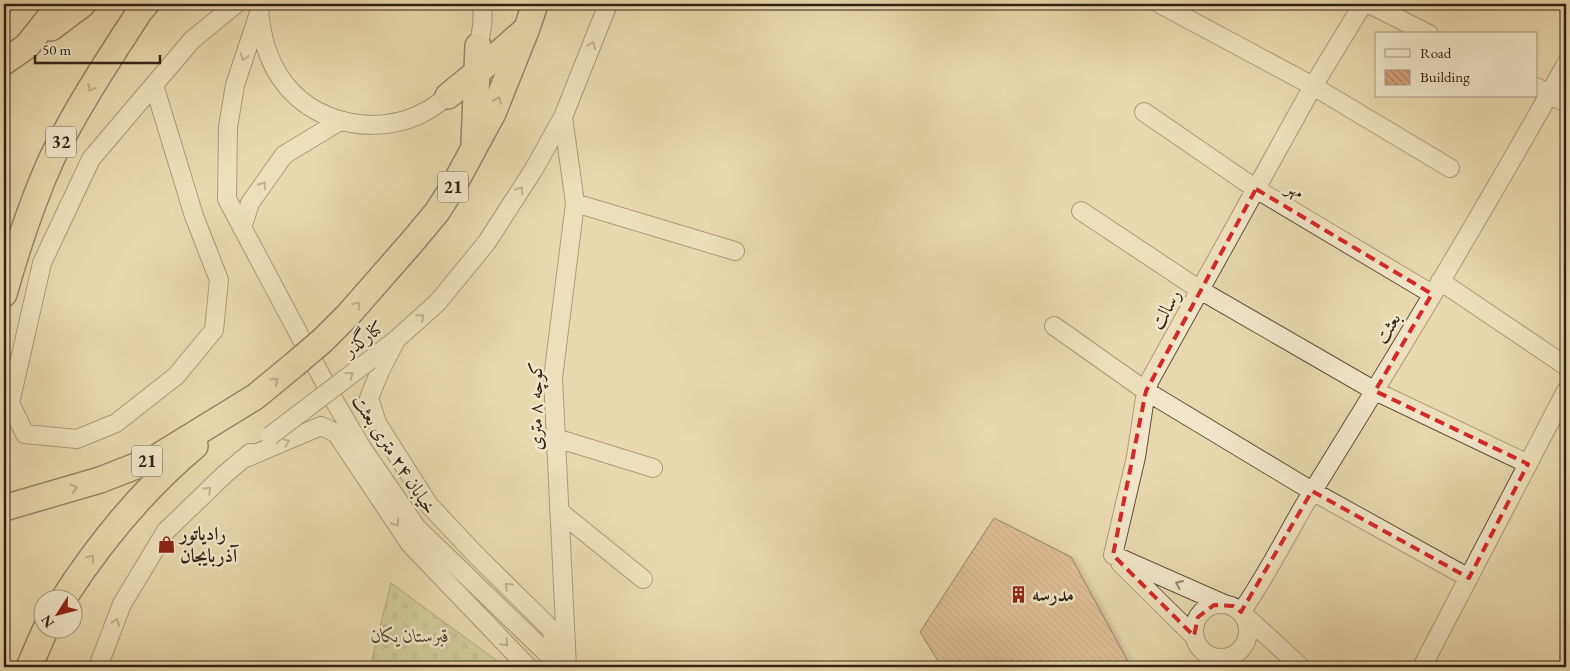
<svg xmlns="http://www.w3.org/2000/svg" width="1570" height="671" viewBox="0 0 1570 671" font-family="'EB Garamond',Amiri,serif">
  <defs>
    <pattern id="cemetery-stones" width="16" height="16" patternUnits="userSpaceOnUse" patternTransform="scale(1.25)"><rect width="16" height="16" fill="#b6bf8b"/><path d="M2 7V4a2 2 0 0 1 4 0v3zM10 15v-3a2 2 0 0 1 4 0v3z" fill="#9da477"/></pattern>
    <pattern id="building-back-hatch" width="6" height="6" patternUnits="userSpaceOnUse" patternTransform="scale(1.25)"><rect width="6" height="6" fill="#d5a17d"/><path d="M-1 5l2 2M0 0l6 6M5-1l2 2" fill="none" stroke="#ad8365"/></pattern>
    <filter id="shadow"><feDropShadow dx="5.5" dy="3" stdDeviation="2.5" flood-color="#0004"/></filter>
  </defs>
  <rect width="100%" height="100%" fill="#e9d8ae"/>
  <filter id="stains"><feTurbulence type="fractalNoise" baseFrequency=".004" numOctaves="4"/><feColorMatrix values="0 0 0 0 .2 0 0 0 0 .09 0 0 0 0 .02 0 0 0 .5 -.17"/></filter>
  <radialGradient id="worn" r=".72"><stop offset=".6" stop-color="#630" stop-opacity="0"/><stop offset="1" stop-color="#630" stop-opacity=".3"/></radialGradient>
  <path fill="url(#cemetery-stones)" stroke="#747050" d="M391 583 504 666V667H370Z"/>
  <path fill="url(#building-back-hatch)" stroke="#322215" filter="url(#shadow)" d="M994 518 1071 557 1131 667H942L920 632Z"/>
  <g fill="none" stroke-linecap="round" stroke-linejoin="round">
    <defs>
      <path id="minor" d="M1160 4 1313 86 1450 168
        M1369 4 1429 34
        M260 10 235 85 228 127 227 199 335 402 362 448 417 528 561 667
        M260 18C263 45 271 69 290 90 333 137 415 137 455 87
        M474 57C481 40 484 22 482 4
        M154 85 194 216 219 280 214 330 176 376 116 423 77 439 25 434 10 403 42 263 91 159 192 40 236 4
        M1536 87 1566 103
        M1144 112 1256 189 1432 294
        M563 117 575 203 553 378 567 667
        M575 203 735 251
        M1081 211 1200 290 1375 391 1528 464
        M242 228 250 203 284 155 340 121
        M1440 281 1566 366
        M1054 326 1146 391 1312 491 1469 578
        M394 344 380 371 369 398 377 423 429 505 476 555 550 628 561 657
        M370 360 398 338 438 302 487 242 534 169 563 117 608 4
        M556 438 653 468
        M241 460 321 426 336 433 410 544 528 667
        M559 511 643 579
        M1113 555 1136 457 1146 391 1150 380 1313 86 1363 4
        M1113 555 1224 604
        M1120 563 1194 636
        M1194 631a27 27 0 1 1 54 0a27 27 0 1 1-54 0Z
        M98 667 122 604 166 531 224 475 250 453
        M1301 667 1241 612C1269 573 1289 529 1314 489 1401 349 1486 208 1566 64
        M1422 667 1566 391"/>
      <path id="highway" d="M51 28 83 4
        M4 62 27 46 60 4
        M448 96 487 64 523 32
        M474 143 478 46
        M4 294C17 248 32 202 52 158 77 107 109 59 140 11L146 4
        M323 340 348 315 412 242 437 212 453 187 493 113 527 28 535 4
        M4 508 100 480 154 459 255 397 295 364
        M64 598C100 542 144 489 195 446
        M29 667 46 628"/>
    </defs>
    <use href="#minor" stroke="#60503b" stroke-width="20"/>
    <use href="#highway" stroke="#322215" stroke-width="28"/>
    <use href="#minor" stroke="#f1e6ca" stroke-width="18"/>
    <use href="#highway" stroke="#e9d8ae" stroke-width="25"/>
    <defs>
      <path id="minor-bridge" d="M270 436 370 360"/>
      <path id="highway-bridge" d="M295 364 323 340"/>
    </defs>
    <use href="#minor-bridge" stroke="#60503b" stroke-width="20" stroke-linecap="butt"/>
    <use href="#highway-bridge" stroke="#322215" stroke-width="28" stroke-linecap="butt"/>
    <use href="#minor-bridge" stroke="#f1e6ca" stroke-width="18"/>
    <use href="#highway-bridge" stroke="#e9d8ae" stroke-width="25"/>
  </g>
  <defs><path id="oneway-chevron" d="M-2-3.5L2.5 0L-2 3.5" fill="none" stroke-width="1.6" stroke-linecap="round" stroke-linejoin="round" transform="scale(1.25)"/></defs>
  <g stroke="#928470">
    <use href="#oneway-chevron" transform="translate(592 45) rotate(-68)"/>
    <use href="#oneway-chevron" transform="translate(244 57) rotate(108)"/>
    <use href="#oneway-chevron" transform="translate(263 185) rotate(-55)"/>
    <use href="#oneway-chevron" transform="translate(520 190) rotate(-58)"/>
    <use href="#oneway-chevron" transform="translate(421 317) rotate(-42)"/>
    <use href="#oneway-chevron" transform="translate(350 375) rotate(-37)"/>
    <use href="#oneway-chevron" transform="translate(286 442) rotate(-22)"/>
    <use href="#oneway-chevron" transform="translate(208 490) rotate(-44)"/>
    <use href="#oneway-chevron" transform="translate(396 523) rotate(57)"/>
    <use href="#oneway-chevron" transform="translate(1179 584) rotate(-156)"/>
    <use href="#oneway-chevron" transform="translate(508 586) rotate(-136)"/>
    <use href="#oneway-chevron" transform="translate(116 622) rotate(-69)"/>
    <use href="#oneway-chevron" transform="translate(505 643) rotate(46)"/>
  </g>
  <g stroke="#8e7d62">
    <use href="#oneway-chevron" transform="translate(91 88) rotate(119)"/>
    <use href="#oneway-chevron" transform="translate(498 100) rotate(-68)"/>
    <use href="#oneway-chevron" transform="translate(357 305) rotate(-49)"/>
    <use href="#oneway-chevron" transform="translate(275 381) rotate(-40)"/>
    <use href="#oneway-chevron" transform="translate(74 488) rotate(-17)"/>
    <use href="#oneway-chevron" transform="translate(91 558) rotate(-53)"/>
  </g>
  <path d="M0 0H1570V671H0ZM1256 189 1432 294 1375 391 1528 464 1469 578 1312 491 1241 612 1233 606 1214 605 1198 617 1194 636 1113 555 1146 391Z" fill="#e9d8ae" fill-opacity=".55" fill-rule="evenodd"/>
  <path fill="none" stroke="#d62828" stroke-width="4" stroke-dasharray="10 6" stroke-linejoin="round" d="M1256 189 1432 294 1375 391 1528 464 1469 578 1312 491 1241 612 1233 606 1214 605 1198 617 1194 636 1113 555 1146 391Z"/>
  <defs>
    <symbol id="shop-bare" viewBox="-9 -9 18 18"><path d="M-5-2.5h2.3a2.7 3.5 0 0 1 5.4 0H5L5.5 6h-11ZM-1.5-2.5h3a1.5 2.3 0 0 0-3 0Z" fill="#8f2418" stroke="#f1e6ca" stroke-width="2.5" paint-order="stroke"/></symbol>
    <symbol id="building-bare" viewBox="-9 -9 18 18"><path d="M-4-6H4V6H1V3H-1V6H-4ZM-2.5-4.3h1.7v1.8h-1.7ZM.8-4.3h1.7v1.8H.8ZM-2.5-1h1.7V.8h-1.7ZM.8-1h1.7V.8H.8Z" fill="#8f2418" stroke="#f1e6ca" stroke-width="2.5" paint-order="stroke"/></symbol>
  </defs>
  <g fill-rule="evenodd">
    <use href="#shop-bare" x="154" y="532" width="25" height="25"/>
    <use href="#building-bare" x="1006" y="582" width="25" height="25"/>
  </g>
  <g text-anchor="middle" stroke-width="5" stroke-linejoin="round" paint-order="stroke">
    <g fill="#f1e6ca" stroke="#6b5d4b" stroke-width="1">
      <rect x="46" y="126.5" width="30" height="31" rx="4"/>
      <rect x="438" y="171.5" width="30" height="31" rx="4"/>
      <rect x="132" y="445.5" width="30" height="31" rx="4"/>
    </g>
    <g font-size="18" font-weight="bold" fill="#322215">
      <text x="61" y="148">32</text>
      <text x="453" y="193">21</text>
      <text x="147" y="467">21</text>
    </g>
    <g font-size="19" fill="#322215" stroke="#f1e6ca">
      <text transform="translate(1296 189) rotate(31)" y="7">مهر</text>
      <text transform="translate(1165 309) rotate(-61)" y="7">رسالت</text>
      <text transform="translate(1387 328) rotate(-60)" y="7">بعثت</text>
      <text transform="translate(363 338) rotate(-38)" y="7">کنارگذر</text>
      <text transform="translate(535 406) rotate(-90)" y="7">کوچه ۸ متری</text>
      <text transform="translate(395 454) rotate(57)" y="7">خیابان ۲۴ متری بعثت</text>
    </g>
    <g font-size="19" font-weight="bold" fill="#322215" stroke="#f1e6ca" text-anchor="start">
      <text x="180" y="540">رادیاتور<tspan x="180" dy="22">آذربایجان</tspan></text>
      <text x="1032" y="601">مدرسه</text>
    </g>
    <g font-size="19" font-style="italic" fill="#534932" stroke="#f1e6ca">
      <text x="410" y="642">قبرستان یکان</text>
    </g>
  </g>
  <rect width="1570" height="671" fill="none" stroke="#e9d8ae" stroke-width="20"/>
  <rect x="5" y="5" width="1560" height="661" fill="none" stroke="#322215" stroke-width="2.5"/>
  <rect x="10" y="10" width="1550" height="651" fill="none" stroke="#322215"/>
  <rect x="1375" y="32" width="162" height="65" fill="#f1e6ca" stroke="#a59882"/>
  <rect x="1385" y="49" width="25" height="8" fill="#f1e6ca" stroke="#a59882"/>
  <text x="1420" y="58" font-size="15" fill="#322215">Road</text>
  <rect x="1385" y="70" width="25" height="15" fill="url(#building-back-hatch)" stroke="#a59882"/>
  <text x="1420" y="82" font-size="15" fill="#322215">Building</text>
  <g transform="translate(58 614) rotate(234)"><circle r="24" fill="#f1e6ca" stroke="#a59882"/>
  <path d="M0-4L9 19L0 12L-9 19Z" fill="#8f2418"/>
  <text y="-8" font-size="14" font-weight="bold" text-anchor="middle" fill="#322215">N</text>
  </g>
  <path d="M35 55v8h125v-8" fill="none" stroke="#322215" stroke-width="2.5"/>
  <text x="42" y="55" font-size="15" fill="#322215" stroke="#f1e6ca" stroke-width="4" paint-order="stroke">50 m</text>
  <rect width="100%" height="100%" filter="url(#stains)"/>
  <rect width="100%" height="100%" fill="url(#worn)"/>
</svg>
